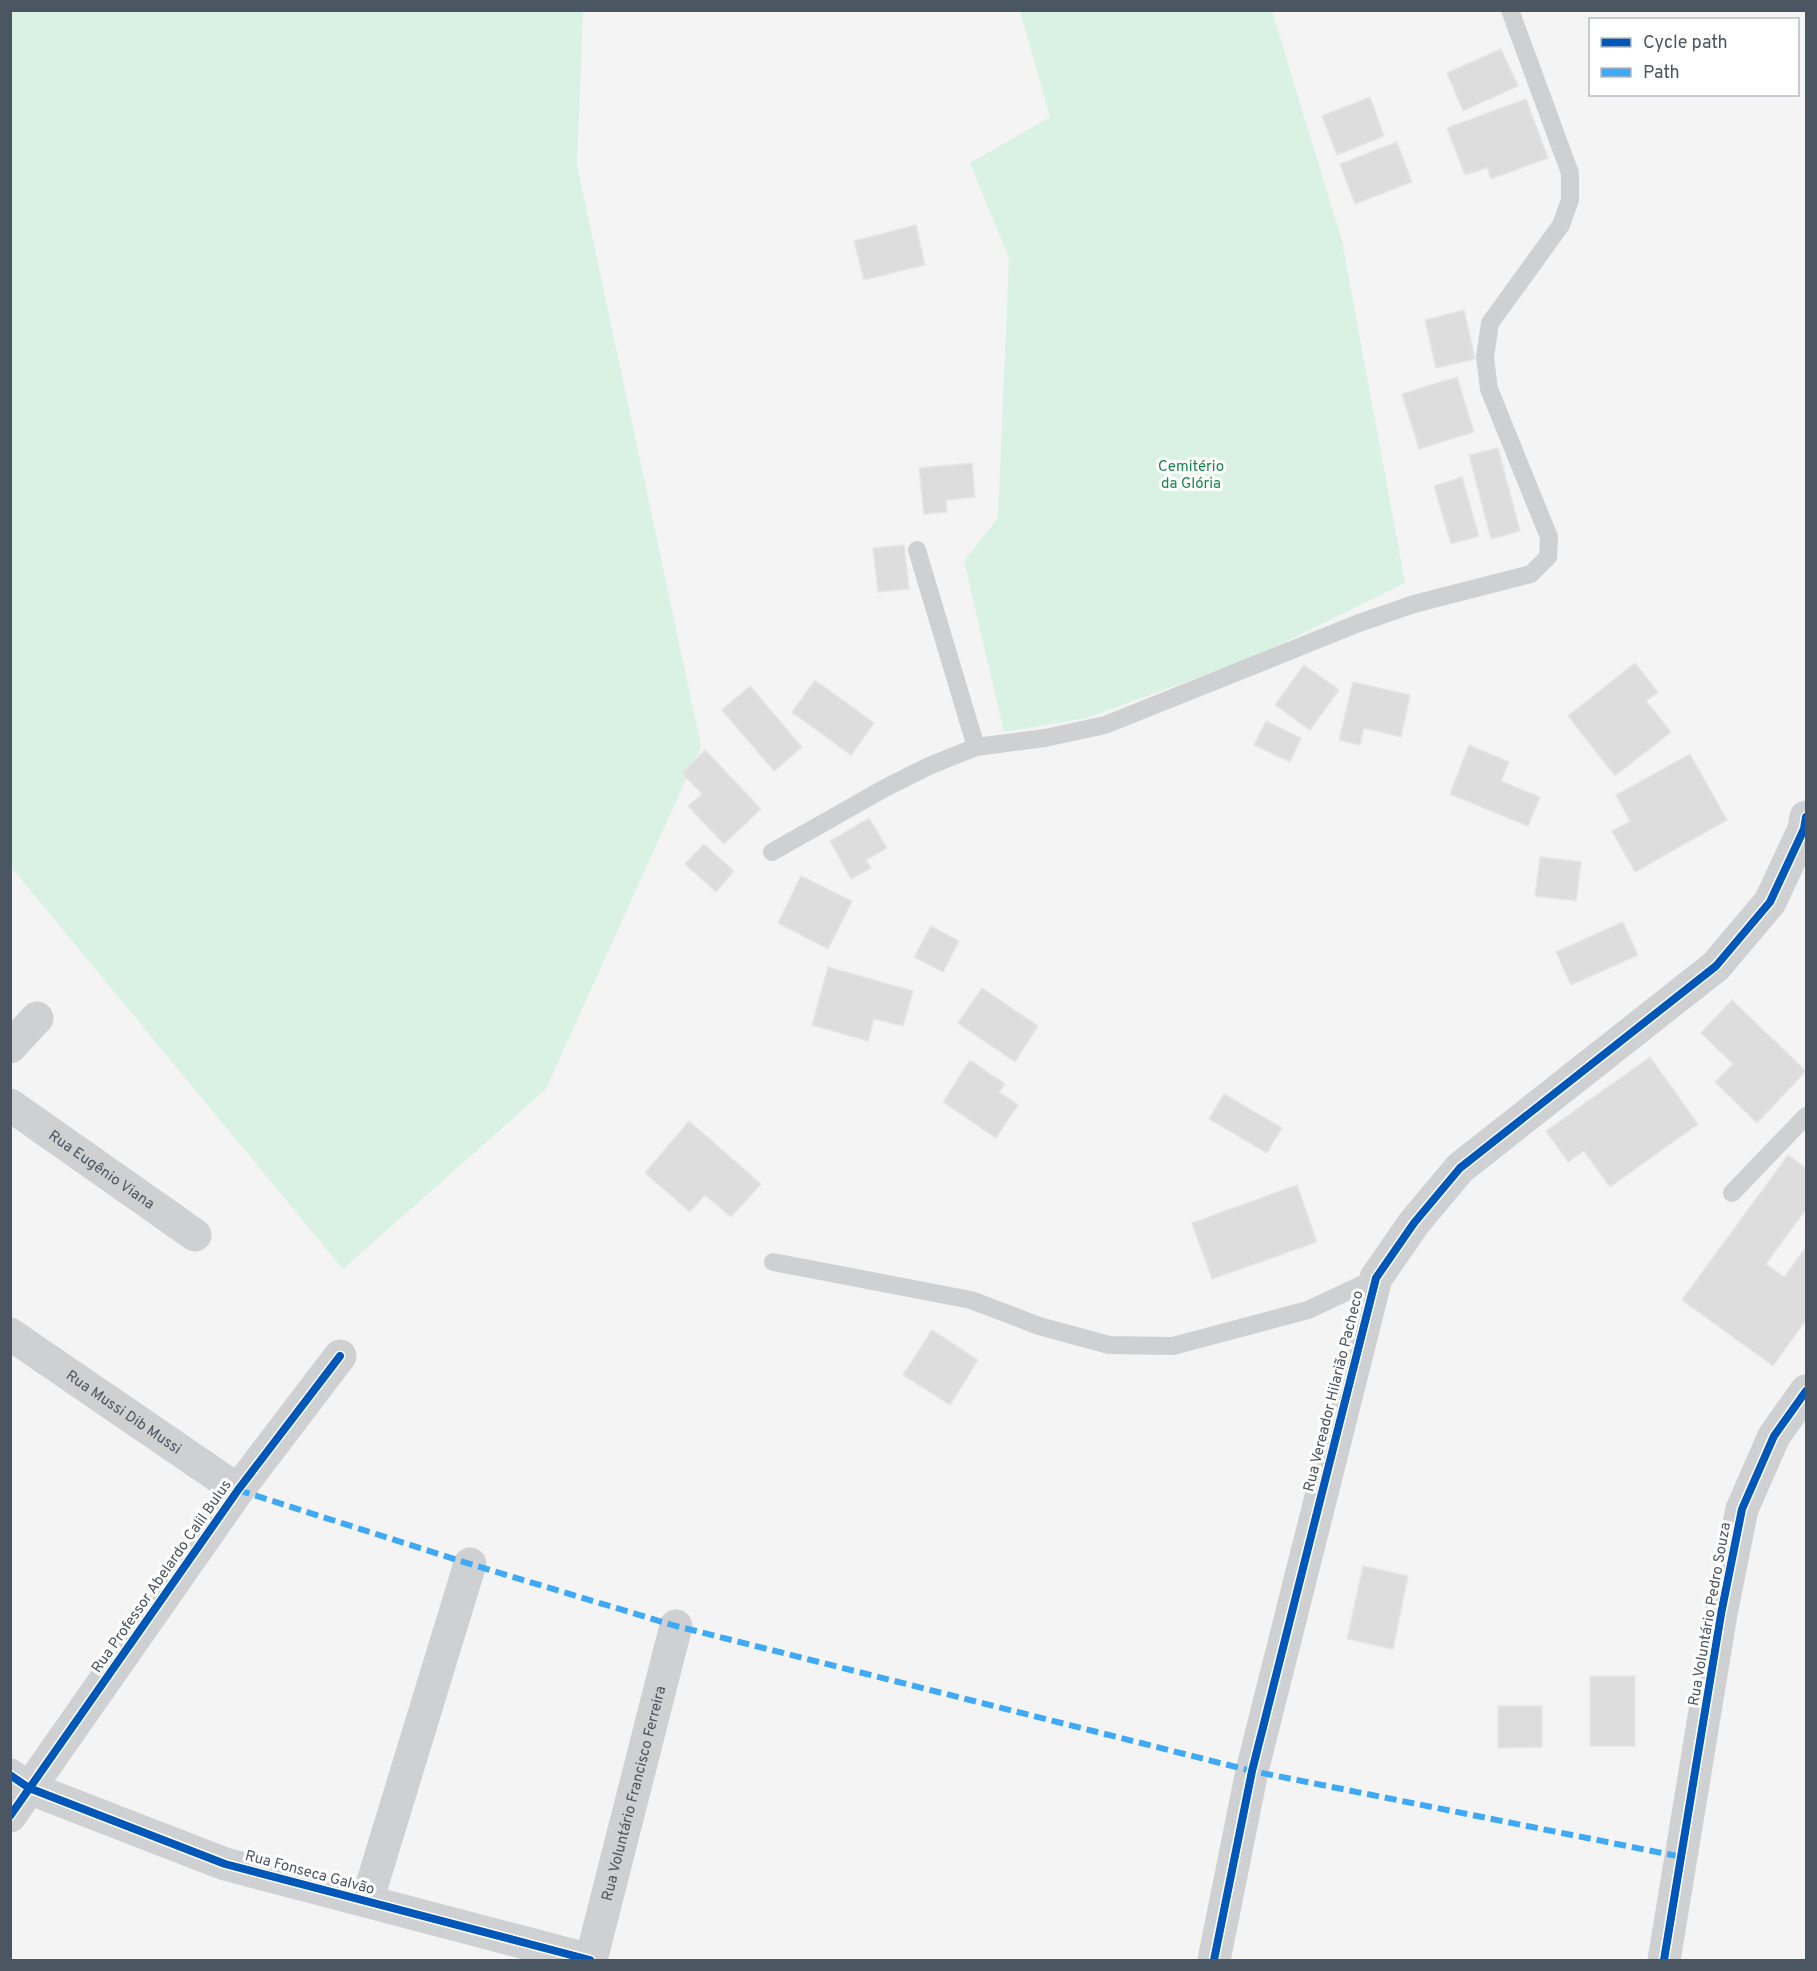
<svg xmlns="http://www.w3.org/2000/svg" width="1817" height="1971" viewBox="0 0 1817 1971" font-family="Overpass,sans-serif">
  <rect width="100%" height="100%" fill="#f4f4f4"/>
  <path fill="#d9f2e3" d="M10 11H583L577 165 701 746 546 1089 343 1269 11 867Z
    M1020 11H1272L1342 241 1405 583 1256 656 1087 718 1004 732 964 561 998 518 1009 258 970 163 1050 117Z"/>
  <path fill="#ddddde" stroke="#e5e6e7" stroke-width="1.5" d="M1501 49 1518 86 1463 111 1447 73Z
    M1370 97 1384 136 1337 155 1322 116Z
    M1526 99 1548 158 1491 179 1487 168 1465 175 1447 128Z
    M1397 142 1412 182 1355 204 1340 164Z
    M916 225 925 265 864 280 854 241Z
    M1464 310 1475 359 1436 368 1425 320Z
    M1457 377 1474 432 1419 449 1402 394Z
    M1498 448 1520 531 1491 539 1469 455Z
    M972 463 975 497 946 500 947 512 924 514 919 468Z
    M1462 477 1479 536 1451 544 1434 486Z
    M904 545 909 589 878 592 873 548Z
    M1635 663 1658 692 1646 701 1671 732 1615 776 1568 716Z
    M1304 665 1339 690 1310 730 1275 705Z
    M815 680 874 723 851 755 792 712Z
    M1353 682 1410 695 1401 737 1364 728 1360 745 1339 740Z
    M750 686 802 747 774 771 722 710Z
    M1266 721 1301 738 1290 762 1254 745Z
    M1469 745 1509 762 1501 781 1540 797 1528 826 1450 794Z
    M705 750 761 809 724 844 688 806 702 794 682 773Z
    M1690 754 1727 820 1635 872 1612 831 1630 821 1616 795Z
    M869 818 887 848 866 860 871 868 851 879 830 841Z
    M704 844 734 871 716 892 685 864Z
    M1540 857 1581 862 1576 901 1535 896Z
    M801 876 852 901 828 949 778 923Z
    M1623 922 1638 955 1571 985 1556 952Z
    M931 926 959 941 943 972 914 957Z
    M828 967 913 991 903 1026 874 1019 868 1041 812 1025Z
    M982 988 1038 1026 1015 1062 958 1023Z
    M1732 1000 1806 1071 1757 1123 1715 1082 1733 1064 1701 1033Z
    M1650 1057 1698 1124 1610 1187 1584 1151 1568 1162 1546 1131Z
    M970 1060 1005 1084 999 1092 1018 1105 996 1138 943 1102Z
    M1224 1094 1282 1128 1267 1153 1209 1119Z
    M689 1121 761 1184 731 1217 705 1195 690 1212 645 1173Z
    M1788 1155 1806 1168V1209L1766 1264 1784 1277 1806 1247V1320L1773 1366 1682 1300Z
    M1297 1185 1317 1242 1212 1279 1192 1223Z
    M932 1330 978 1360 950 1405 903 1375Z
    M1363 1566 1408 1576 1393 1649 1347 1639Z
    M1590 1676H1635V1746H1590Z
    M1498 1706H1542V1747L1498 1748Z"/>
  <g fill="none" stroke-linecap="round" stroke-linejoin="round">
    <path stroke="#ced0d2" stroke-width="18" d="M917 550 976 747
      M772 852 885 788 929 766 976 747 1045 738 1105 725 1359 623 1414 604 1531 574 1548 557 1549 537 1489 389 1485 357 1490 323 1561 225 1570 200V173L1510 10
      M1732 1193 1806 1116
      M773 1262 971 1300 1039 1326 1109 1345 1173 1346 1308 1310 1376 1278"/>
    <g stroke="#ced0d2" stroke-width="33">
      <path d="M10 1047 37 1018"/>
      <path id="s1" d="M10 1105 195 1235"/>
      <path id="s2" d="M10 1334 238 1490"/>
      <path d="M10 1775 29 1788 225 1864 590 1960"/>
      <path d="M10 1816 238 1490 340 1356"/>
      <path d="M367 1901 470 1564"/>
      <path id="s3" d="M591 1960 676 1626"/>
      <path d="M1214 1960 1252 1771 1376 1278 1414 1223 1460 1168 1716 966 1770 902 1804 829 1806 817"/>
      <path d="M1664 1960 1721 1614 1742 1509 1774 1436 1806 1391"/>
    </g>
    <path stroke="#3fa9f5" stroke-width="6" stroke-dasharray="12 6" stroke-linecap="butt" d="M238 1490 470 1564 676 1626 1252 1771 1682 1857"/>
    <defs>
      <path id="cycleway" d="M10 1775 29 1788 225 1864 590 1960
        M10 1816 238 1490 340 1356
        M1214 1960 1252 1771 1376 1278 1414 1223 1460 1168 1716 966 1770 902 1804 829 1806 817
        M1664 1960 1721 1614 1742 1509 1774 1436 1806 1391"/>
    </defs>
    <use href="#cycleway" stroke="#fff" stroke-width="11"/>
    <use href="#cycleway" stroke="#0057b8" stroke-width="8"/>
  </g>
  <g text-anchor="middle" stroke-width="6" stroke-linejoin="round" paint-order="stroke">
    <g font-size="15" fill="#17864f" stroke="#fff">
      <text x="1191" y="471">Cemitério<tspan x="1191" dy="17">da Glória</tspan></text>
    </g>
    <g font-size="15" fill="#4a5661" stroke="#fff">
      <text dy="5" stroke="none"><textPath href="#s1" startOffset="112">Rua Eugênio Viana</textPath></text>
      <text transform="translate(1333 1391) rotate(-76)" y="5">Rua Vereador Hilarião Pacheco</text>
      <text dy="5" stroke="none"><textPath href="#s2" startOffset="138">Rua Mussi Dib Mussi</textPath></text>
      <text transform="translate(161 1576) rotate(-55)" y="5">Rua Professor Abelardo Calil Bulus</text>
      <text transform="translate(1709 1614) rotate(-80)" y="5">Rua Voluntário Pedro Souza</text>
      <text dy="5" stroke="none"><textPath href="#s3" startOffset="172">Rua Voluntário Francisco Ferreira</textPath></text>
      <text transform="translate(310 1872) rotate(15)" y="5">Rua Fonseca Galvão</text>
    </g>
  </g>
  <rect width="1817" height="1971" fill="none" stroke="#4a5661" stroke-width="24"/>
  <rect x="1589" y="18" width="210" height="78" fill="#ffffff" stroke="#b7bbc0" stroke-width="1.5"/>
  <rect x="1601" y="38" width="30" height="9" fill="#0057b8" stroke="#b7bbc0" stroke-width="1.5"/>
  <text x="1643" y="48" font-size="18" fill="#4a5661">Cycle path</text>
  <rect x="1601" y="68" width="30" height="9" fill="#3fa9f5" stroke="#b7bbc0" stroke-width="1.5"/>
  <text x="1643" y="78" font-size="18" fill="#4a5661">Path</text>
</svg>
